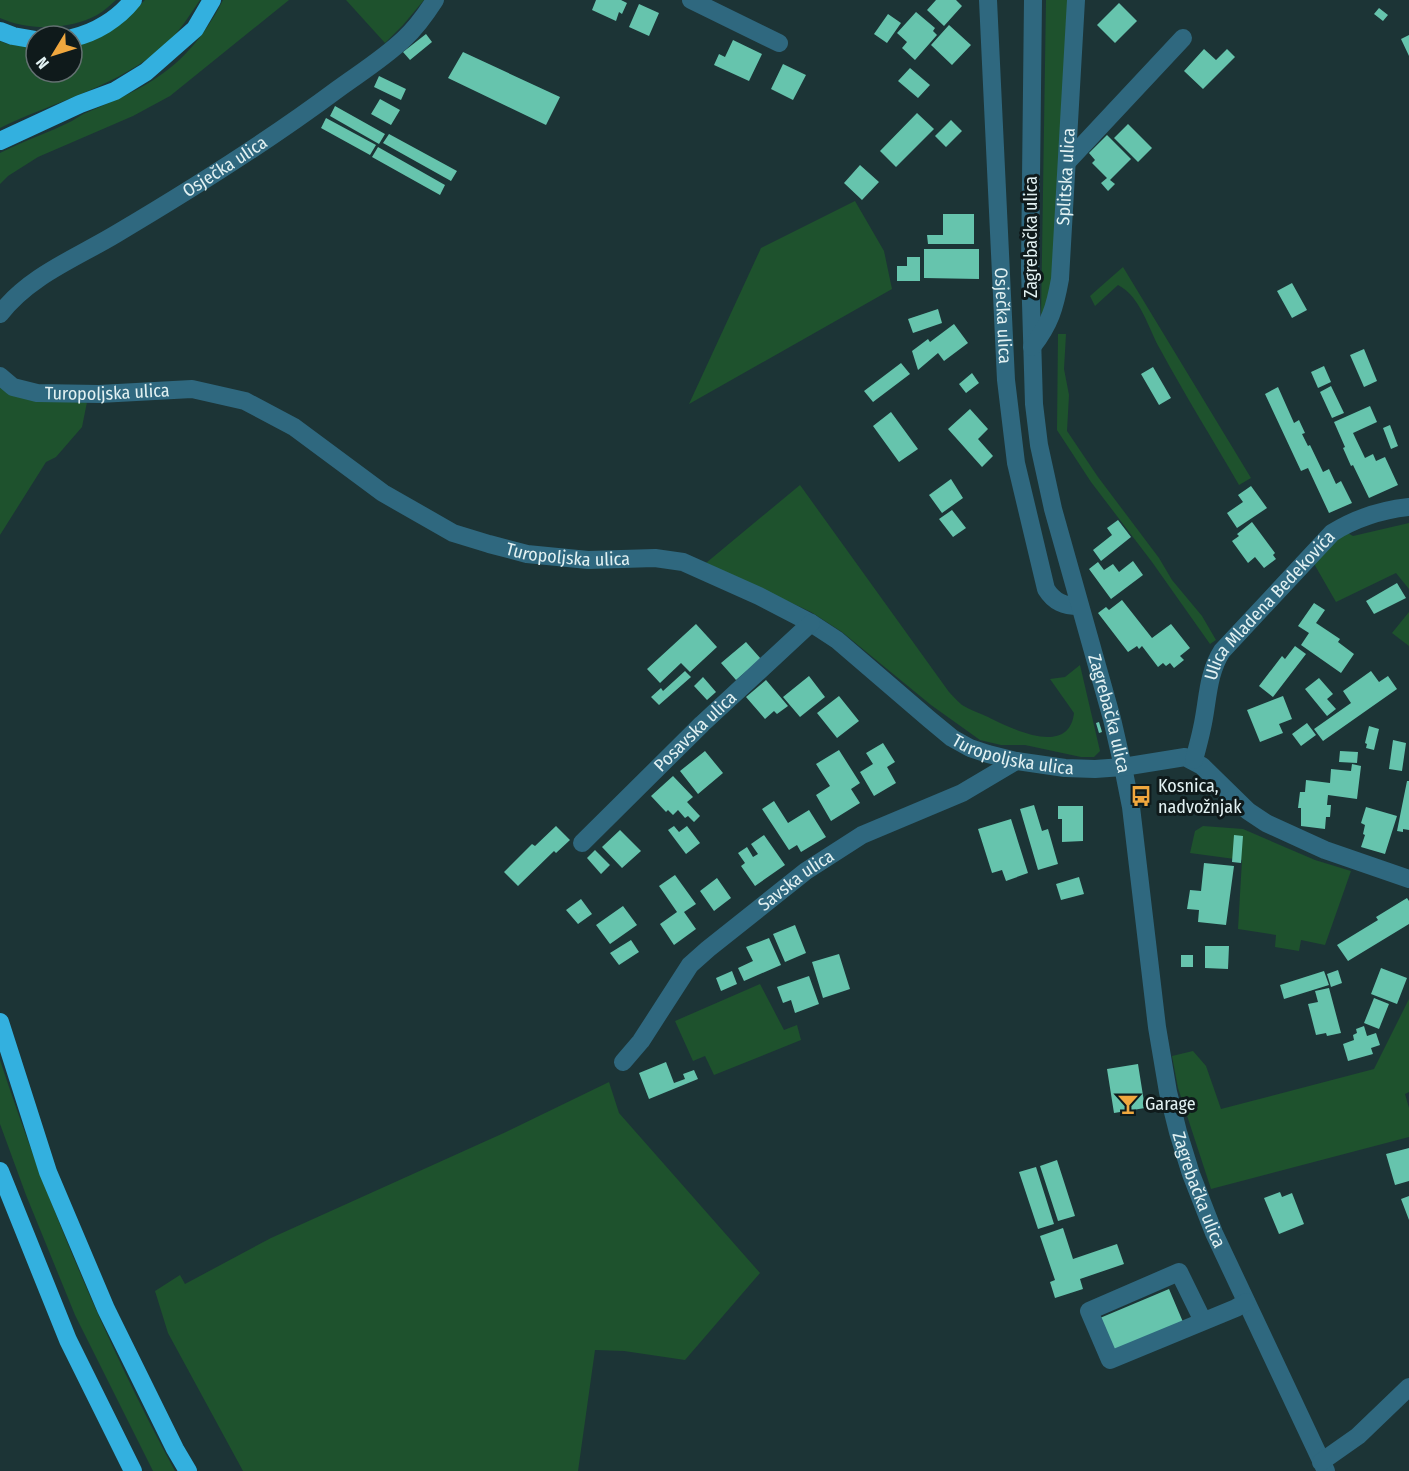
<svg xmlns="http://www.w3.org/2000/svg" width="1409" height="1471" viewBox="0 0 1409 1471" font-family="'Fira Sans Condensed',sans-serif">
  <rect width="100%" height="100%" fill="#1c3436"/>
  <path fill="#1e522d" d="M0 0H116C110 5 104 11 97 15 70 30 28 31 0 18Z
    M145 0H200C189 16 180 31 166 44 120 86 55 101 0 128V41L7 44 36 48V72H72V45L122 23Z
    M223 0H289L170 96 133 116 38 157 8 176 0 184V153C23 141 48 133 72 121 77 118 82 114 88 112 113 101 139 91 162 74 188 56 209 28 223 0Z
    M346 0H424L403 25 385 43Z
    M1046 0H1068L1054 279 1041 319Z
    M855 201 884 251 892 289 689 404 761 248Z
    M1123 267 1251 478 1239 485C1213 440 1185 395 1160 349 1148 328 1141 297 1118 285L1095 306 1090 296Z
    M1058 334H1066L1064 369 1069 395 1067 431 1098 477 1159 558 1172 580 1202 616 1216 640 1210 644 1152 562 1091 482 1057 430Z
    M0 388 87 402 82 427 56 457 46 462 0 535Z
    M800 485 949 692C953 696 957 701 962 705 970 710 980 713 988 717 1010 728 1069 758 1074 713L1050 679 1065 677 1080 665 1100 751 1094 757H1081L1025 745H1001L980 740 931 705 842 632 811 612 706 563Z
    M1409 523V589L1396 573 1336 602 1313 562 1344 531 1353 536Z
    M1409 612V646L1392 633Z
    M1203 826 1243 829 1315 860 1351 871 1325 945 1301 940 1299 951 1275 947 1276 935 1238 929 1242 860 1190 853 1195 831Z
    M760 984 784 1030 797 1025 801 1040 714 1075 705 1056 693 1061 675 1021Z
    M1409 999V1092L1405 1094 1409 1108V1137L1211 1189 1178 1088 1172 1056 1193 1051 1206 1066 1221 1109 1374 1069Z
    M0 1060C47 1202 104 1339 175 1471H153L75 1315 26 1195 0 1124Z
    M609 1082 619 1113 760 1273 685 1360 624 1351 595 1350 578 1471H243L168 1333 155 1291 180 1275 185 1284 271 1238 506 1132Z"/>
  <path fill="#66c4ad" d="M596 0H621L627 3 622 14 619 12 616 21 592 10Z
    M936 0H956L962 6 944 26 927 10Z
    M1119 3 1137 21 1115 43 1097 25Z
    M639 4 659 13 649 36 629 27Z
    M1379 8 1388 15 1383 21 1374 14Z
    M916 12 935 28 933 31 937 35 915 60 902 48 907 42 897 33Z
    M888 14 901 23 887 43 874 34Z
    M949 25 971 45 952 65 931 45Z
    M426 34 432 42 410 60 403 52Z
    M1409 35V56L1401 39Z
    M733 40 762 54 749 81 714 65 719 54 725 57Z
    M1204 49 1216 60 1227 49 1235 57 1203 89 1184 71Z
    M463 52 560 97 546 125 448 78Z
    M783 64 806 75 793 100 771 89Z
    M910 68 930 85 918 98 898 81Z
    M379 76 406 89 401 100 374 87Z
    M380 99 400 110 391 125 371 114Z
    M335 106 385 134 379 144 330 116Z
    M917 113 934 129 896 167 880 151Z
    M326 118 376 145 370 155 321 128Z
    M951 120 962 131 946 147 935 136Z
    M1128 124 1152 148 1138 162 1114 138Z
    M389 134 457 171 451 181 383 143Z
    M1107 135 1131 159 1110 180 1115 184 1108 191 1101 183 1107 178 1092 163 1095 160 1089 153Z
    M378 147 445 185 440 195 372 157Z
    M860 165 879 182 862 200 844 183Z
    M943 214H974V244H928L927 235H943Z
    M924 249H979V279L924 278Z
    M907 257H920V281H897V266H907Z
    M1292 283 1307 310 1292 318 1277 291Z
    M938 309 942 323 913 333 908 319Z
    M954 324 968 343 944 361 938 353 918 370 912 351 928 339 930 342Z
    M1364 349 1377 381 1364 387 1350 355Z
    M901 363 910 374 873 402 864 391Z
    M1324 366 1331 382 1318 388 1311 372Z
    M1153 367 1171 398 1159 405 1141 374Z
    M972 373 979 383 966 393 959 384Z
    M1331 386 1344 413 1332 418 1320 392Z
    M1278 387 1294 423 1299 420 1305 433 1302 434 1308 446 1310 445 1323 472 1329 469 1336 484 1341 481 1352 503 1329 513 1308 468 1301 471 1265 394Z
    M1370 406 1377 422 1353 433 1365 458 1373 454 1376 461 1385 457 1398 485 1369 498 1353 465 1351 466 1343 448 1345 447 1334 422Z
    M970 409 988 429 978 439 993 456 982 467 948 429Z
    M891 412 918 449 899 462 873 426Z
    M1390 425 1398 446 1391 449 1383 428Z
    M951 479 963 498 942 513 929 495Z
    M1251 486 1267 508 1237 528 1227 513 1243 502 1238 495Z
    M952 510 966 528 953 537 939 519Z
    M1118 520 1131 537 1101 561 1093 550 1112 535 1107 528Z
    M1252 522 1275 553 1273 555 1276 559 1264 568 1255 557 1248 563 1232 541 1239 536 1237 534Z
    M1133 561 1143 575 1111 599 1089 569 1098 562 1104 570 1113 564 1119 572Z
    M1397 583 1406 598 1374 614 1366 601Z
    M1122 600 1152 638 1171 624 1190 648 1180 656 1184 660 1174 668 1170 663 1166 666 1163 663 1158 667 1142 646 1139 649 1137 646 1128 652 1098 613 1106 607 1109 610Z
    M1314 603 1325 610 1316 623 1340 639 1338 642 1354 654 1341 673 1301 645 1309 633 1298 626Z
    M696 624 717 647 690 672 681 663 660 683 647 669Z
    M746 642 761 659 736 680 721 663Z
    M1295 646 1306 654 1273 697 1259 686 1282 656 1285 659Z
    M685 671 691 677 659 705 651 697 661 688 663 691Z
    M1371 671 1379 682 1388 676 1397 689 1323 741 1314 729 1351 703 1343 691Z
    M809 676 825 697 800 717 783 697Z
    M703 677 716 692 707 700 694 686Z
    M1319 678 1333 694 1327 699 1336 709 1327 716 1305 689Z
    M766 680 788 706 777 714 774 711 765 719 746 697Z
    M839 696 859 721 837 738 817 713Z
    M1283 696 1292 719 1279 724 1283 733 1260 742 1247 710Z
    M1099 722 1102 732 1099 733 1096 723Z
    M1307 723 1316 735 1301 746 1292 734Z
    M1369 726 1379 729 1374 750 1366 748 1367 744 1365 743Z
    M1393 740 1406 743 1402 771 1389 769Z
    M883 743 895 762 887 767 896 783 874 796 860 772 873 764 866 753Z
    M839 750 860 783 851 789 860 803 831 821 816 795 830 786 816 764Z
    M705 751 723 773 698 794 680 771Z
    M1340 751 1358 752 1357 763 1339 762Z
    M1352 764 1361 766 1357 799 1328 795 1327 805H1331L1330 817H1326L1325 829 1301 826V808H1298L1300 792H1305L1306 780 1330 783 1331 769 1351 771Z
    M673 776 693 797 687 802 700 816 694 822 688 816 685 818 678 810 673 815 668 810 666 812 651 796Z
    M1407 781H1409V830L1403 829V832L1397 831Z
    M774 801 788 823 809 810 826 837 801 852 797 845 789 850 762 809Z
    M1034 805 1042 831 1048 829 1058 864 1038 870 1020 809Z
    M1058 806H1083V841L1062 842V819H1058Z
    M1366 807 1397 816 1385 854 1361 847 1365 835 1363 834 1365 825 1361 823Z
    M1011 819 1028 873 1006 881 1002 870 992 873 978 829Z
    M556 826 570 840 556 853 554 851 518 886 504 872 532 844 535 846Z
    M674 826 679 832 687 826 700 843 686 854 668 830Z
    M620 830 641 851 622 868 602 847Z
    M764 835 785 865 755 886 741 866 745 863 738 853 747 847 753 857 758 854 751 844Z
    M1234 835 1243 836 1241 863 1232 862Z
    M595 850 610 865 601 874 587 858Z
    M1204 863 1234 866 1226 925 1198 922 1199 910 1187 909 1190 890 1201 891Z
    M675 875 696 904 684 912 696 929 674 945 660 924 677 912 659 886Z
    M1079 877 1084 894 1061 900 1056 884Z
    M717 878 731 898 714 911 700 891Z
    M1407 898 1409 901V924L1348 961 1337 945 1378 920 1376 917Z
    M581 899 592 914 578 924 566 910Z
    M623 906 637 925 610 944 596 925Z
    M795 925 806 953 785 962 773 934Z
    M769 938 781 965 744 981 738 968 753 961 746 947Z
    M631 940 639 952 619 965 610 953Z
    M1205 946H1229L1228 969 1205 968Z
    M839 954 850 989 823 998 812 962Z
    M1181 955H1193V967H1181Z
    M1381 968 1407 978 1397 1004 1371 994Z
    M1338 970 1342 983 1331 987 1327 974Z
    M732 971 737 984 721 991 716 978Z
    M1324 971 1329 985 1284 999 1280 985Z
    M809 976 819 1004 795 1013 791 1000 783 1003 777 987Z
    M1329 988 1341 1033 1327 1036 1326 1033 1316 1035 1308 1004 1318 1002 1315 991Z
    M1374 998 1389 1004 1379 1029 1364 1023Z
    M1364 1026 1367 1036 1376 1033 1380 1045 1371 1048 1373 1054 1348 1061 1343 1044 1354 1040 1353 1035 1357 1033 1356 1029Z
    M666 1062 674 1083 685 1079 683 1074 694 1070 698 1079 649 1099 639 1073Z
    M1138 1064 1145 1108 1114 1113 1107 1069Z
    M1409 1148V1181L1395 1185 1386 1154Z
    M1057 1160 1075 1216 1058 1221 1040 1166Z
    M1036 1167 1054 1224 1038 1229 1019 1172Z
    M1280 1192 1282 1197 1292 1193 1304 1224 1279 1234 1264 1198Z
    M1409 1196V1220L1401 1199Z
    M1063 1228 1073 1259 1117 1244 1124 1264 1080 1279 1083 1289 1055 1298 1050 1282 1055 1280 1040 1236Z
    M1169 1289 1183 1322 1114 1351 1100 1318Z"/>
  <g fill="none" stroke-linecap="round" stroke-linejoin="round">
    <g stroke="#2f687f" stroke-width="18">
      <path d="M691 0 779 43"/>
      <path id="s1" d="M988 0 1006 380 1016 463 1046 589C1054 602 1064 606 1079 606"/>
      <path id="s2" d="M1033 0 1030 269 1034 404 1039 445 1053 509 1112 719 1123 767 1131 807 1157 1027 1168 1092 1178 1132 1191 1174 1214 1233 1326 1471"/>
      <path d="M1067 162 1183 38"/>
      <path id="s3" d="M0 314C29 276 76 258 116 234 192 189 267 142 338 89 360 73 384 58 404 39 416 28 426 14 435 0"/>
      <path id="s4" d="M1032 347C1050 324 1055 307 1060 279L1076 0"/>
      <path id="s5" d="M0 376 13 387 37 393 99 394 192 389 245 401 294 427 383 493 453 533 489 544 527 554 588 560 655 558 683 562 759 596 811 623 837 640 929 719 952 738 970 748 988 754 1016 761 1065 768 1095 769 1123 767 1185 757 1202 766 1248 811 1266 823 1325 850 1409 879"/>
      <path id="s6" d="M1194 760C1197 749 1200 738 1202 728 1208 702 1207 674 1222 651L1332 533C1356 518 1381 510 1409 507"/>
      <path id="s7" d="M582 843 702 724 811 623"/>
      <path id="s8" d="M623 1062 641 1041 690 965 708 949 806 871 862 835 962 793 1016 761"/>
      <path d="M1203 1321 1179 1272 1089 1311 1110 1360 1236 1308 1246 1302"/>
      <path d="M1321 1462 1358 1436 1409 1387"/>
    </g>
    <path stroke="#33b0df" stroke-width="18" d="M0 31 13 36 36 40
      M72 38C95 33 118 19 133 0
      M0 141 80 104 115 91 146 72 195 29 212 0
      M0 1022 48 1172 106 1309 175 1449 188 1471
      M0 1171 68 1340 133 1471"/>
  </g>
  <defs>
    <symbol id="bus-bare" viewBox="-9 -9 18 18"><path d="M-5-6H5V4H4V6H2V4H-2V6H-4V4H-5ZM-3.5-4V0h7V-4ZM-3.5 1.2v1.5H-2V1.2ZM2 1.2v1.5H3.5V1.2Z" fill="#f0a73e" stroke="#0f1a1b" stroke-width="2.5" paint-order="stroke"/></symbol>
    <symbol id="bar-bare" viewBox="-9 -9 18 18"><path d="M-6-5H6L.8 .8V4.5H3.5V6h-7V4.5H-.8V.8Z" fill="#f0a73e" stroke="#0f1a1b" stroke-width="2.5" paint-order="stroke"/></symbol>
  </defs>
  <g fill-rule="evenodd">
    <use href="#bus-bare" x="1126" y="781" width="30" height="30"/>
    <use href="#bar-bare" x="1113" y="1089" width="30" height="30"/>
  </g>
  <g text-anchor="middle" stroke-width="6" stroke-linejoin="round" paint-order="stroke">
    <g font-size="18" fill="#e2f1f2" stroke="#0f1a1b">
      <text dy="6" stroke="none"><textPath href="#s3" startOffset="270">Osječka ulica</textPath></text>
      <text dy="6" stroke="none"><textPath href="#s4" startOffset="177">Splitska ulica</textPath></text>
      <text transform="translate(1031 237) rotate(-90)" y="6">Zagrebačka ulica</text>
      <text dy="6" stroke="none"><textPath href="#s1" startOffset="316">Osječka ulica</textPath></text>
      <text dy="6" stroke="none"><textPath href="#s5" startOffset="112">Turopoljska ulica</textPath></text>
      <text dy="6" stroke="none"><textPath href="#s5" startOffset="616">Turopoljska ulica</textPath></text>
      <text dy="6" stroke="none"><textPath href="#s6" startOffset="178">Ulica Mladena Bedekovića</textPath></text>
      <text dy="6" stroke="none"><textPath href="#s2" startOffset="723">Zagrebačka ulica</textPath></text>
      <text dy="6" stroke="none"><textPath href="#s7" startOffset="159">Posavska ulica</textPath></text>
      <text dy="6" stroke="none"><textPath href="#s5" startOffset="1120">Turopoljska ulica</textPath></text>
      <text dy="6" stroke="none"><textPath href="#s8" startOffset="254">Savska ulica</textPath></text>
      <text dy="6" stroke="none"><textPath href="#s2" startOffset="1209">Zagrebačka ulica</textPath></text>
    </g>
    <g font-size="18" fill="#e2f1f2" stroke="#0f1a1b" text-anchor="start">
      <text x="1158" y="792">Kosnica,<tspan x="1158" dy="21">nadvožnjak</tspan></text>
      <text x="1145" y="1110">Garage</text>
    </g>
  </g>
  <g transform="translate(54 54) rotate(232)"><circle r="28" fill="#0f1a1b" stroke="#637071" stroke-width="1.5"/>
  <path d="M0-4.5L10 22L0 15L-10 22Z" fill="#f0a73e"/>
  <text y="-9" font-size="16" font-weight="bold" text-anchor="middle" fill="#e2f1f2">N</text>
  </g>
</svg>
